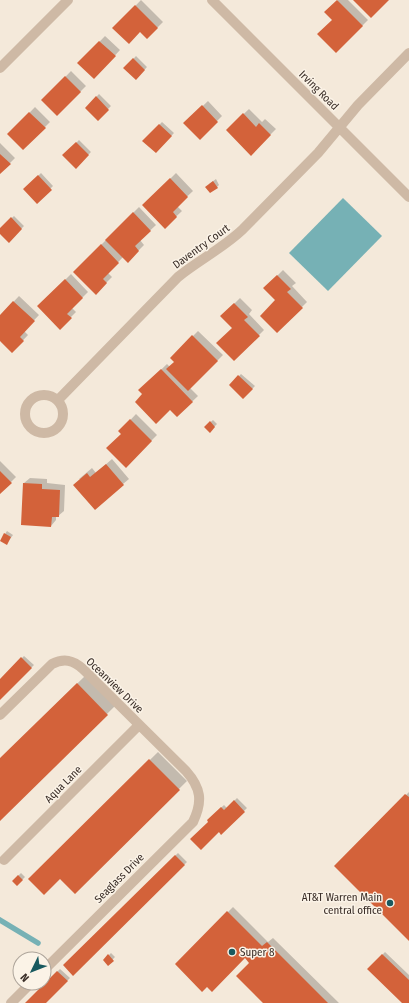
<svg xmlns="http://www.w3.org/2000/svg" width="409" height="1003" viewBox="0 0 409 1003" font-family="'Fira Sans Condensed',sans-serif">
  <rect width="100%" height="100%" fill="#f4e9da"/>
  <path fill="#76b1b5" d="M343 198 382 236 328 291 289 253Z"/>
  <path fill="#0003" d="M141 0 163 22 147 38 140 31 114 28Z
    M338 0H348L368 20 336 52 333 20 326 12Z
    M105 36 120 50 94 78 79 63Z
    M136 56 147 67 136 79 125 68Z
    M71 71 86 86 57 115 43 100Z
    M99 94 111 106 98 119 86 108Z
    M208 101 222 116 200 138 185 123Z
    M35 107 50 122 23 149 9 134Z
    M249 109 262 122 265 119 276 129 251 154 227 130Z
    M162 122 174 133 156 152 144 141Z
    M79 140 91 152 76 167 64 155Z
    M0 143 15 158 0 173Z
    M41 173 53 186 37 202 25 189Z
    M176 173 193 191 177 206 182 211 165 227 144 205Z
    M216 179 219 185 217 187 209 184Z
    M139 207 156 225 140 240 144 245 128 261 123 257 108 273 112 277 96 293 74 272Z
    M14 216 24 226 9 241 0 233V229Z
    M283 270 296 283 292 286 307 302 277 332 276 300 265 288Z
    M71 274 88 292 72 308 76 312 60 328 39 306Z
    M19 296 39 315 24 331 28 335 12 352 0 340V316Z
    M240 298 252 310 249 314 264 330 234 360 233 328 222 316Z
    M198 331 223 355 190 388 198 396 177 416 170 409 144 394 140 390 167 364 170 367 175 362 171 358Z
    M241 374 255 386 243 398 230 385Z
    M136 414 157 435 126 466 122 434 120 431Z
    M213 420 217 424 210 431 205 427Z
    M112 459 129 479 123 484 79 479 92 468 96 473Z
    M0 461 16 477 0 493Z
    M30 478 47 479V483L65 485 64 511 58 516H56V520L51 526 22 524 24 483Z
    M7 531 13 535 7 543 5 534Z
    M24 656 34 665 0 699V680Z
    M85 676 115 706 0 820V759Z
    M158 752 187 781 75 892 60 877 29 879Z
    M409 792V939L335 866Z
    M237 798 247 808 221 834 208 820 224 805 227 808Z
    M178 853 187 862 73 974 64 965Z
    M21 873 25 877 17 885 13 881Z
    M233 907 268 942 273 938 339 1003H265L250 963 245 957 207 986 176 964Z
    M385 952 409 975V1003H403L369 969Z
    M111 953 115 957 108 964 104 960Z
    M60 969 70 978 45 1003H26Z"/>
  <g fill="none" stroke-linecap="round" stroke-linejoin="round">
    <path stroke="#76b1b5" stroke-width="5.5" d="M0 920 38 943"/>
  </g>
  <path fill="#d3623a" d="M337 0 363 26 336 53 317 34 332 20 324 12Z
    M353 0H389L371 18Z
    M135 5 158 28 147 39 140 32 129 44 112 28Z
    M99 41 116 56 94 79 77 63Z
    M133 58 145 70 136 80 123 68Z
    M65 76 81 92 57 116 41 100Z
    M96 96 109 110 98 121 85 108Z
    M202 105 218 122 200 140 183 123Z
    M29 112 46 128 23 150 7 134Z
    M243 113 256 127 259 123 271 135 251 156 226 130Z
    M159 124 172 136 156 153 142 141Z
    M76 142 89 155 76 169 62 155Z
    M0 154 11 164 0 174Z
    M38 175 52 190 37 204 23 189Z
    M170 178 188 197 173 212 177 217 165 229 142 205Z
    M213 181 218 188 210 193 205 187Z
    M133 212 151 231 135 246 139 251 128 263 105 240Z
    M11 217 22 229 9 243 0 234V228Z
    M101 244 119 263 103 279 107 283 96 295 73 272Z
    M277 275 291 289 287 292 303 308 277 333 260 316 275 300 263 288Z
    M65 279 83 298 67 314 72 318 60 330 37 306Z
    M13 301 35 321 20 337 24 341 12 353 0 341V315Z
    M234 303 248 317 244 320 260 336 234 361 216 343 232 328 220 316Z
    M192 335 218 361 188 391 166 369 174 362 170 358Z
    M161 369 193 402 177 417 170 410 156 424 135 402 142 394 138 390Z
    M238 375 253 389 243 399 229 385Z
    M130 419 152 441 126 468 106 448 121 434 118 431Z
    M210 421 215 427 210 433 204 427Z
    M106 464 124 485 95 510 73 485 87 473 90 477Z
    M0 471 12 483 0 494Z
    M23 483 42 484V489L60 490 59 517H52L51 527 21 525Z
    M4 533 11 537 7 545 0 541Z
    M21 657 32 668 0 700V679Z
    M77 683 108 715 0 821V758Z
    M149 759 180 790 75 894 60 879 44 895 28 879Z
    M405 794 409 797V941L334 866Z
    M234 800 245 812 221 835 219 832 201 850 190 839 208 822 207 820 221 807 224 810Z
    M175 855 185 865 73 976 63 965Z
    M18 875 23 880 17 886 12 881Z
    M227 911 262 946 267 942 328 1003H263L236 976 249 963 245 958 212 992 207 987 202 992 175 964Z
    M108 954 114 961 108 966 103 960Z
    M382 954 409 980V1003H402L367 969Z
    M57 971 68 981 46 1003H25Z"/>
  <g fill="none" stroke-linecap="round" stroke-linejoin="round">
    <path stroke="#ceb9a5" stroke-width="10" d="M212 0 409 197
      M0 68 68 0
      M25 414a19 19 0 1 1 38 0a19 19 0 1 1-38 0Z
      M58 400 178 277C199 260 223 248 243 229L318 153 358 105 409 53
      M0 715 52 664C64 658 73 660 83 669L186 771C201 788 203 801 193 822L44 970
      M4 860 139 725
      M11 1003 31 983"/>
  </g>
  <g fill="#18595f" stroke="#fbf3e7" stroke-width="1.5">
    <circle cx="390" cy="903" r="4"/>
    <circle cx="232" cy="952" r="4"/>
  </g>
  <g text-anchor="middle" stroke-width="3" stroke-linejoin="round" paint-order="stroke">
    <g font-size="11" fill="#392d27" stroke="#fbf3e7">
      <text transform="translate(319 90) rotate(45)" y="4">Irving Road</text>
      <text transform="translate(201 246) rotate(-36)" y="4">Daventry Court</text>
      <text transform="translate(115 685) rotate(44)" y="4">Oceanview Drive</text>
      <text transform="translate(63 784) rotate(-45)" y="4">Aqua Lane</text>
      <text transform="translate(119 878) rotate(-45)" y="4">Seaglass Drive</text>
    </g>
    <g font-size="11" fill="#392d27" stroke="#fbf3e7" text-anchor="end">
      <text x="382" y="901">AT&amp;T Warren Main<tspan x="382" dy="13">central office</tspan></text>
      <text x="240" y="956" text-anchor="start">Super 8</text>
    </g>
  </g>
  <g transform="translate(32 971) rotate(227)"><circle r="19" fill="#fbf3e7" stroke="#ada49a"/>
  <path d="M0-3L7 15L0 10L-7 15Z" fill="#18595f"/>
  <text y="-6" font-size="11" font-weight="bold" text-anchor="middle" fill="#392d27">N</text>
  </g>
</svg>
